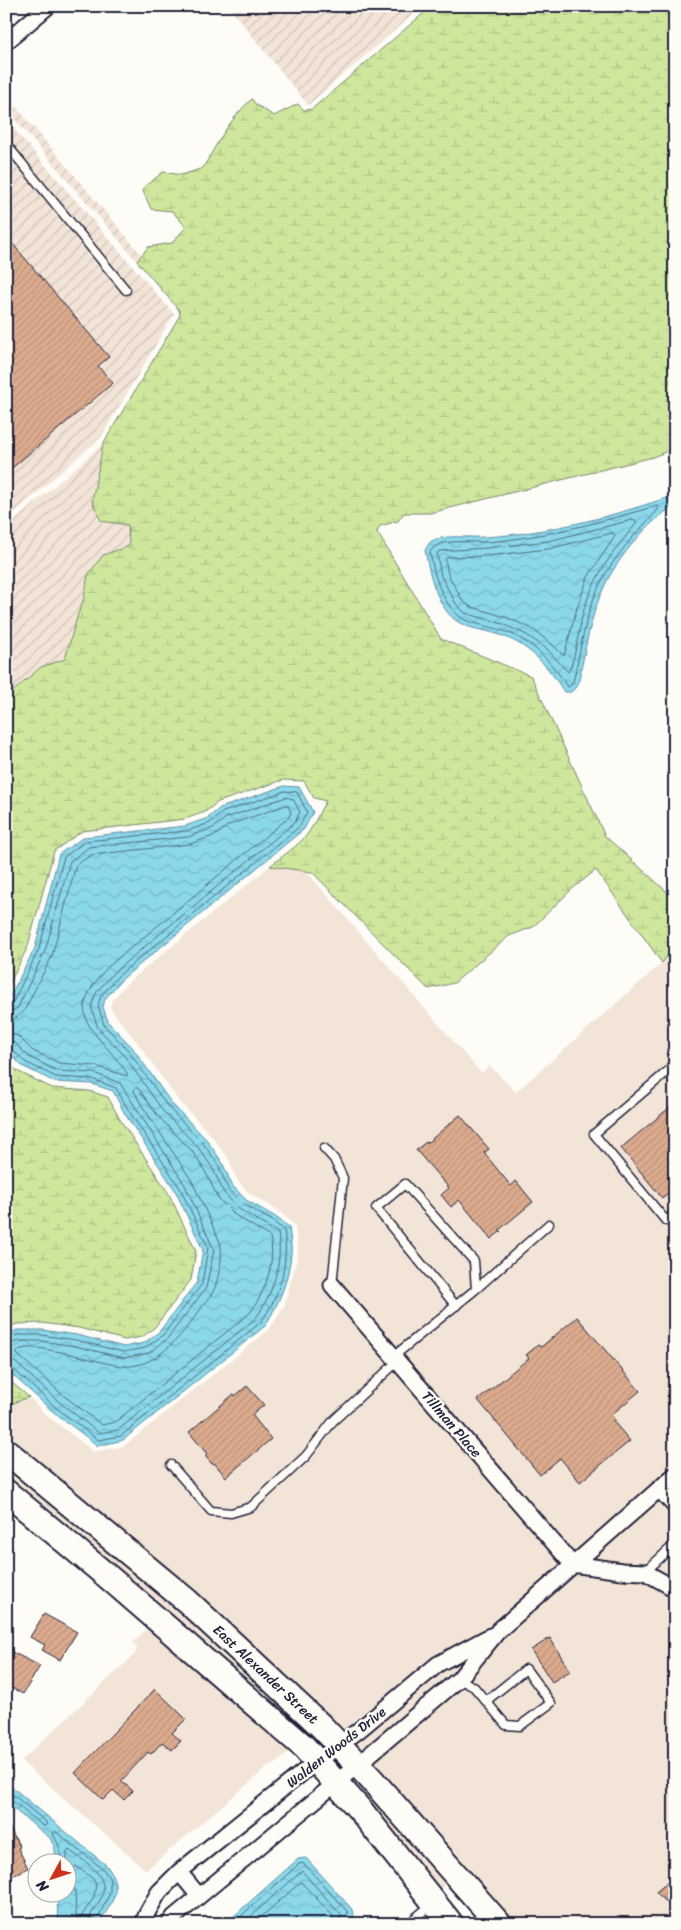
<svg xmlns="http://www.w3.org/2000/svg" width="681" height="1930" viewBox="0 0 681 1930" font-family="Sriracha,sans-serif">
  <defs>
    <pattern id="industrial-furrows" width="10" height="10" patternUnits="userSpaceOnUse" patternTransform="scale(1.25)"><rect width="10" height="10" fill="#f3e4d8"/><path d="M-1 1l2-2M0 10L10 0M9 11l2-2" fill="none" stroke="#d0c3ba"/></pattern>
    <pattern id="wetland-marsh" width="20" height="14" patternUnits="userSpaceOnUse" patternTransform="scale(1.25)"><rect width="20" height="14" fill="#cee79d"/><path d="M1 5h8M5 5V1M11 12h8M15 12V8" fill="none" stroke="#b1c688"/></pattern>
    <pattern id="water-waves" width="16" height="10" patternUnits="userSpaceOnUse" patternTransform="scale(1.25)"><rect width="16" height="10" fill="#8bd8eb"/><path d="M0 5q4-4 8 0t8 0" fill="none" stroke="#78b9ca"/></pattern>
    <pattern id="building-hatch" width="6" height="6" patternUnits="userSpaceOnUse" patternTransform="scale(1.25)"><rect width="6" height="6" fill="#dcab8e"/><path d="M-1 1l2-2M0 6l6-6M5 7l2-2" fill="none" stroke="#bc937b"/></pattern>
  </defs>
  <rect width="100%" height="100%" fill="#fdfcf7"/>
  <filter id="ink" filterUnits="userSpaceOnUse"><feTurbulence type="fractalNoise" baseFrequency=".02" numOctaves="2"/><feDisplacementMap in="SourceGraphic" scale="10" xChannelSelector="R" yChannelSelector="G"/><feConvolveMatrix kernelMatrix="1 2 1 2 8 2 1 2 1" color-interpolation-filters="sRGB"/></filter>
  <g filter="url(#ink)">
    <path fill="#f3e4d8" d="M270 866 306 871 481 1073 490 1066 516 1092 662 963 675 945V1924H510L6 1441V1406L29 1397 46 1415 94 1452 124 1446 269 1330 284 1307 298 1254 295 1226 278 1210 250 1194 237 1180 228 1158 211 1135 178 1100 137 1042 112 1011 110 1006 111 1002 126 984Z
      M6 1462 181 1606 317 1732 449 1881 436 1892 162 1612 166 1608 6 1473Z
      M151 1624 293 1748 276 1764 269 1766 146 1870 21 1761 135 1654 137 1648 133 1643Z"/>
    <path fill="url(#industrial-furrows)" d="M228 6H423L308 105Z
      M6 95 142 255 137 261 6 109Z
      M6 120 174 314 101 437 6 520Z
      M103 444 92 501 101 521 128 525 129 546 103 555 88 575 84 598 77 617 65 659 41 667 9 695 6 720V528Z"/>
    <path fill="url(#wetland-marsh)" stroke="#78846c" d="M432 6H675V448L653 457 430 513H404L398 521 380 526 377 532 441 639 531 676 605 836 675 899V945L662 963 596 870 572 889 533 927 509 936 454 983 428 989 312 872 270 866C281 857 301 844 309 832 316 822 319 811 326 801L314 798 304 781 283 780 218 802 205 812 185 819 82 831 54 851 28 946 6 991V720L9 695 41 667 65 659 77 617 84 598 88 575 103 555 129 546 128 525 101 521 92 501 103 444 180 315 179 310 137 261 148 247 172 243 186 227 172 211 151 209 142 189 163 172 182 175 203 168C217 144 230 118 252 99L255 104 274 116 298 104 304 110 312 109Z
      M6 1060 17 1071 52 1088 89 1091 108 1097 119 1118 169 1194 196 1251 191 1280 154 1328 142 1337 125 1340 79 1328 42 1323 17 1324 6 1328Z
      M6 1378 29 1397 6 1406Z"/>
    <path fill="url(#water-waves)" stroke="#618fa5" d="M675 495V505C648 522 619 556 605 585 590 615 585 652 578 685L571 692H564C548 665 527 643 497 634 485 630 470 629 460 623 437 611 429 572 425 550 427 547 429 542 432 541 442 534 472 538 485 537 549 533 614 516 675 495Z
      M284 786 299 787 313 812 304 829 121 980 105 999 103 1007 108 1022 132 1047 172 1104 206 1139 222 1162 232 1185 246 1200 274 1216 289 1227C290 1236 292 1246 291 1255 288 1282 279 1303 265 1326L123 1440 98 1446 51 1410 6 1369V1335L17 1330H42L77 1335 124 1347 144 1343 159 1332 197 1282 203 1250 175 1190 125 1114 113 1091 92 1084 55 1082 22 1066 6 1050V1004L35 948 59 854 84 837 185 826 208 818 220 808Z
      M6 1782 107 1866C124 1890 112 1903 98 1924H58L57 1893 68 1892V1862H56L55 1849 50 1838 6 1803Z
      M306 1858 351 1908 354 1915 351 1924H225L298 1859Z"/>
    <g fill="none" stroke-linecap="round" stroke-linejoin="round">
      <path stroke="#4c6b81" stroke-width="1" d="M656 506 658 507V510C637 532 615 555 601 582 585 612 581 650 573 682L569 687 567 686C550 659 528 637 497 629 486 625 469 624 460 617 441 601 434 575 430 552 439 537 472 543 488 542 545 537 601 522 656 506Z
        M633 520 636 521V524C613 551 595 575 584 609 579 625 576 660 568 672L547 649 527 635 503 624 465 613 456 604 441 576 437 554 439 551 486 548 548 541Z
        M613 533 615 536 588 577 577 608 564 656 552 644 531 628 505 617 469 606 462 600 448 574 445 559 447 557 487 556 548 549Z
        M6 1006H10L13 1002 39 949 64 857 86 841 187 831 210 823 223 812 285 791 297 792 307 812 300 826 118 976 101 996 98 1005 104 1025 128 1050 168 1107 202 1142 218 1164 228 1189 243 1204 271 1220 284 1230C289 1264 280 1295 261 1322L121 1436 98 1440 54 1406 11 1367 6 1365
        M6 1012 13 1011 18 1007 45 951 70 861 89 847 188 837 213 828 226 818 286 797 293 799 300 812 295 822 114 972 96 993 92 1004V1010L98 1028 123 1054 163 1111 197 1146 212 1167 224 1193 239 1209 278 1233C283 1263 273 1293 256 1318L118 1430 99 1433 58 1401 15 1362 6 1359
        M6 1020 16 1018 24 1011 52 956 76 865 91 855 190 844 216 835 229 825 286 805 288 806 291 812 289 817 109 966C59 1019 96 1028 127 1073V1076L95 1066 59 1063 33 1051 18 1036 6 1033
        M6 1041 15 1043 29 1057 58 1071 94 1073 120 1083 185 1185 214 1250 206 1288 167 1339 149 1353 124 1358 75 1346 41 1341H19L6 1345
        M6 1047 11 1048 25 1062 56 1077 92 1079 116 1088 129 1111 180 1188 208 1247 202 1284 163 1335 145 1348 123 1352 76 1340 41 1335H18L6 1339
        M135 1088H138L158 1116 192 1151 205 1171 218 1198 235 1215 270 1237C276 1263 265 1292 250 1313L115 1422 102 1425 63 1395 17 1354V1351C27 1345 44 1349 55 1351 77 1354 99 1363 122 1366 163 1370 191 1321 213 1292 218 1282 224 1254 220 1242L192 1181 141 1104 134 1091Z
        M6 1789 46 1822 47 1825 43 1826 11 1800 6 1799
        M60 1862V1848L53 1834 55 1831 103 1869 110 1879V1893L95 1924
        M67 1862V1852L69 1850C87 1863 114 1878 99 1902 95 1909 89 1915 88 1924
        M76 1866 93 1879 96 1884 94 1897 79 1920 76 1918 75 1890 68 1877Z
        M232 1924 299 1864 303 1863 347 1911 348 1915 347 1924
        M242 1924 302 1871 341 1915 340 1924
        M253 1924 301 1882 333 1916V1924"/>
    </g>
    <path fill="url(#building-hatch)" stroke="#22223b" d="M6 236 109 357 98 366 113 383 6 473Z
      M675 1103V1187L662 1198 621 1148Z
      M460 1115 489 1149 484 1153 511 1186 516 1181 533 1202 499 1230 501 1231 491 1239 459 1200 451 1207 441 1195 449 1188 416 1150 426 1142 427 1143Z
      M577 1317 640 1391 611 1415 615 1420 613 1421 630 1441 580 1482 560 1458 540 1475 478 1400 529 1358 526 1355 538 1345 541 1347Z
      M247 1386 264 1405 252 1415 271 1439 226 1477 214 1463 212 1464 205 1456 207 1454 189 1432 234 1394 235 1396Z
      M44 1614 77 1632 60 1660 42 1650 45 1645 30 1637Z
      M550 1638 570 1671 552 1682 531 1650Z
      M6 1649 40 1666 23 1694 6 1685Z
      M155 1689 186 1719 172 1733 181 1741 172 1750 162 1742 151 1754 148 1752 121 1781 133 1791 124 1800 113 1790 103 1800 75 1773Z
      M6 1822 20 1847 18 1848 28 1868 10 1877 6 1871Z
      M675 1876V1910L656 1892Z"/>
    <g fill="none" stroke-linecap="round" stroke-linejoin="round">
      <defs>
        <path id="lane" d="M6 144 126 290
          M675 1065 594 1134 666 1221 675 1213
          M324 1148 334 1159 343 1178 332 1285
          M476 1289 549 1224
          M394 1356 476 1289 474 1261 405 1184 376 1208 456 1306
          M171 1465 211 1511 231 1513 251 1507 306 1456 333 1421 398 1361
          M645 1572 675 1544
          M459 1679 474 1687 506 1725 520 1726 551 1703 526 1669 486 1701
          M408 1924 432 1904"/>
        <path id="street" d="M6 42 48 6
          M332 1285 572 1564 622 1571 645 1572 675 1589
          M659 1489 675 1506
          M179 1872 199 1896
          M143 1924 148 1911 159 1892 179 1872 302 1773 359 1730 438 1664 490 1636
          M169 1924 174 1917 336 1783 459 1679 498 1631 675 1475"/>
        <path id="primary" d="M6 1451 187 1601 322 1727 372 1780 499 1924
          M6 1492 113 1581 303 1746 361 1811 451 1924"/>
      </defs>
      <use href="#lane" stroke="#22223b" stroke-width="11"/>
      <use href="#street" stroke="#22223b" stroke-width="19"/>
      <use href="#primary" stroke="#22223b" stroke-width="28"/>
      <use href="#lane" stroke="#fdfcf7" stroke-width="8"/>
      <use href="#street" stroke="#fdfcf7" stroke-width="15"/>
      <use href="#primary" stroke="#fdfcf7" stroke-width="24"/>
    </g>
  </g>
  <g text-anchor="middle" stroke-width="5" stroke-linejoin="round" paint-order="stroke">
    <g font-size="14" fill="#22223b" stroke="#fdfcf7">
      <text transform="translate(452 1424) rotate(49)" y="5">Tillman Place</text>
      <text transform="translate(266 1674) rotate(43)" y="5">East Alexander Street</text>
      <text transform="translate(336 1747) rotate(-38)" y="5">Walden Woods Drive</text>
    </g>
  </g>
  <rect width="681" height="1930" fill="none" stroke="#fdfcf7" stroke-width="25"/>
  <rect x="12" y="12" width="656" height="1905" fill="none" stroke="#22223b" stroke-width="2" filter="url(#ink)"/>
  <g transform="translate(52 1878) rotate(230)"><circle r="24" fill="#fdfcf7" stroke="#a5a5ac"/>
  <path d="M0-4L9 19L0 12L-9 19Z" fill="#c8321e"/>
  <text y="-8" font-size="14" font-weight="bold" text-anchor="middle" fill="#22223b">N</text>
  </g>
</svg>
